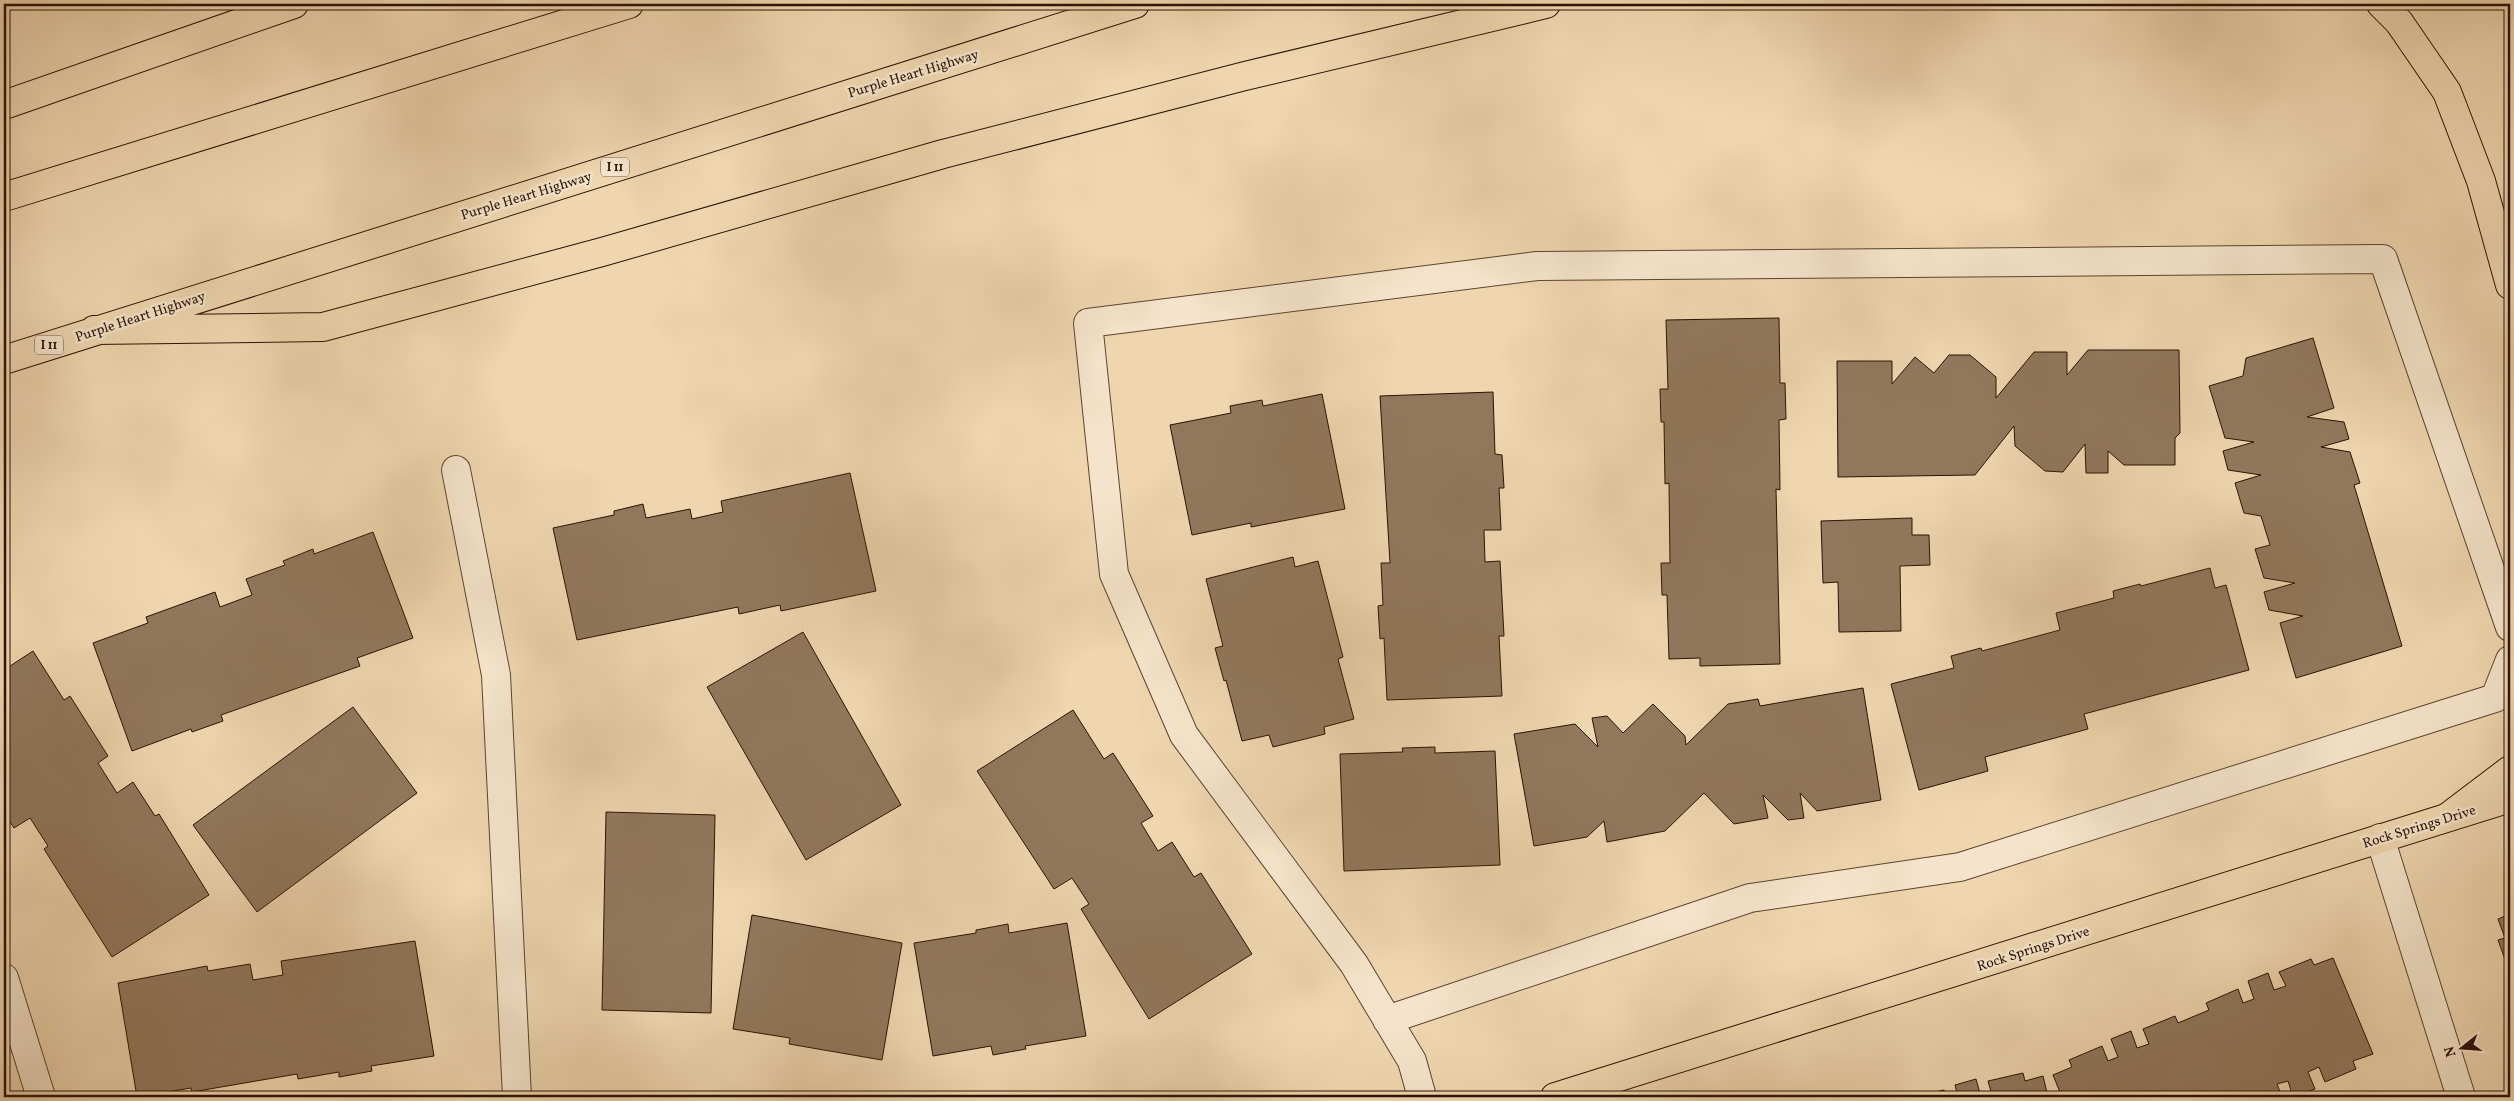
<svg xmlns="http://www.w3.org/2000/svg" width="2514" height="1101" viewBox="0 0 2514 1101" font-family="Vollkorn,serif">
  <rect width="100%" height="100%" fill="#efd6af"/>
  <filter id="stains"><feTurbulence type="fractalNoise" baseFrequency=".004" numOctaves="4"/><feColorMatrix values="0 0 0 0 .2 0 0 0 0 .09 0 0 0 0 .02 0 0 0 .5 -.17"/></filter>
  <radialGradient id="worn" r=".72"><stop offset=".6" stop-color="#630" stop-opacity="0"/><stop offset="1" stop-color="#630" stop-opacity=".3"/></radialGradient>
  <path fill="#91785d" stroke="#2b1204" d="M1779 318 1780 383H1785L1786 419 1779 420 1780 490 1776 489 1780 664 1700 666V658L1669 659 1667 595H1662L1661 563H1670L1669 483 1665 484 1664 422H1661L1660 389H1668L1666 320Z
    M2313 338 2334 408 2307 417 2344 422 2349 439 2321 447 2350 452 2360 483 2354 485 2402 646 2296 678 2280 623 2303 616 2269 610 2264 592 2295 583 2264 578 2255 549 2270 545 2261 516 2244 513 2235 483 2261 475 2228 470 2223 451 2254 442 2225 438 2209 386 2243 376 2246 358Z
    M2088 350H2179L2180 433 2175 438V465H2124L2108 451V473H2086L2085 444 2063 472 2045 471 2015 446 2014 426 1975 475 1838 477 1837 361H1892V384L1915 357 1934 373 1949 355H1970L1996 377V398L2034 352H2067V375Z
    M1493 392 1495 454 1502 455 1504 488H1499L1501 530H1484L1485 562 1500 561 1504 636H1499L1502 696 1387 700 1384 638 1380 639 1378 606 1383 605 1381 563H1390L1380 396Z
    M1322 394 1345 509 1251 527V523L1192 535 1170 425 1231 413 1230 406 1262 400 1263 406Z
    M850 473 876 591 781 611 780 605 739 614 738 607 577 640 553 528 614 515V511L643 504 646 518 690 509 692 519 723 512 721 501Z
    M1912 518V535H1929L1930 565 1900 566 1901 631 1839 632 1838 582 1823 583 1821 521Z
    M373 532 413 638 357 658 360 666 221 715 223 721 192 732 191 729 132 751 93 643 148 623 146 617 215 592 220 607 252 595 246 579 285 565 283 561 313 549 314 554Z
    M1293 557 1295 567 1318 561 1343 657 1338 659 1354 719 1324 727 1325 734 1273 747 1269 735 1242 741 1226 680 1224 681 1215 648 1223 646 1206 579Z
    M2210 568 2215 588 2226 585 2249 670 2084 714 2088 729 1985 757 1988 771 1919 790 1891 684 1954 668 1951 656 1981 648 1982 651 2060 630 2056 613 2114 598 2113 591 2140 584 2141 586Z
    M803 632 901 805 806 860 707 687Z
    M33 651 64 700 70 696 108 756 98 763 117 793 133 782 155 816 159 814 209 895 112 957 44 849 48 846 30 818 14 828 4 813V670Z
    M1863 688 1881 800 1817 811 1800 793 1804 818 1788 820 1763 795 1768 818 1734 824 1704 793 1665 831 1607 842 1604 821 1587 837 1534 846 1514 734 1575 724 1598 747 1592 718 1607 716 1623 733 1653 704 1685 736 1686 745 1728 704 1758 699 1760 706Z
    M353 707 417 793 257 912 193 825Z
    M1073 710 1104 759 1113 753 1153 816 1141 823 1158 851 1172 842 1194 877 1201 873 1252 954 1149 1019 1081 909 1089 904 1072 878 1054 889 977 771Z
    M1435 747V753L1495 751 1500 865 1344 871 1340 754 1403 752 1402 748Z
    M606 812 715 815 711 1013 602 1010Z
    M2510 914V973L2498 940 2505 938 2498 919Z
    M752 915 902 943 882 1060 789 1044 790 1038 733 1029Z
    M1067 923 1086 1036 1025 1046 1026 1049 993 1055 991 1046 933 1056 914 943 976 933V930L1008 924 1009 933Z
    M415 941 434 1056 371 1066 372 1071 339 1077V1072L298 1079 297 1074 192 1092 191 1088 137 1097 118 983 207 966 208 971 250 964 253 980 283 975 281 961Z
    M2333 958 2373 1054 2353 1061 2356 1069 2325 1082 2319 1067 2308 1072 2315 1089 2293 1097 2288 1081 2277 1084 2282 1097H2062L2053 1075 2072 1067 2069 1060 2102 1046 2108 1061 2118 1057 2111 1039 2131 1031 2137 1048 2149 1044 2143 1029 2175 1016 2178 1023 2209 1010 2206 1003 2238 989 2243 1003 2254 999 2248 981 2268 973 2274 990 2286 986 2279 972 2311 959 2314 965Z
    M2023 1073 2025 1081 2043 1076 2048 1097H1984L1992 1095 1988 1081Z
    M1976 1079 1981 1097H1958L1955 1085Z
    M1944 1090 1946 1097H1911Z"/>
  <g fill="none" stroke-linecap="round" stroke-linejoin="round">
    <defs>
      <path id="minor" d="M456 470 496 675 517 1097
        M2380 838 2461 1097
        M4 978 41 1097
        M1387 1020 1750 898 1960 867 2495 698 2510 660
        M1422 1097 1412 1061 1354 964 1184 735 1114 574 1088 323 1537 266 2383 259 2510 627"/>
      <path id="major" d="M1555 1097 2510 798"/>
      <path id="highway" d="M2381 4 2399 22 2447 92 2481 181 2510 285
        M4 105 294 4
        M4 197 629 4
        M94 330 323 327 602 252 943 154 1245 76 1546 4
        M4 360 1135 4
        M2448 817 2510 770"/>
    </defs>
    <use href="#minor" stroke="#5c432f" stroke-width="30"/>
    <use href="#major" stroke="#2b1204" stroke-width="30"/>
    <use href="#highway" stroke="#2b1204" stroke-width="30"/>
    <use href="#minor" stroke="#f5e4cb" stroke-width="28"/>
    <use href="#major" stroke="#efd6af" stroke-width="28"/>
    <use href="#highway" stroke="#efd6af" stroke-width="28"/>
  </g>
  <g text-anchor="middle" stroke-width="5" stroke-linejoin="round" paint-order="stroke">
    <g fill="#f5e4cb" stroke="#685140" stroke-width="1">
      <rect x="601" y="157.5" width="28" height="19" rx="4"/>
      <rect x="35" y="335.5" width="28" height="19" rx="4"/>
    </g>
    <g font-size="12" font-weight="bold" fill="#2b1204">
      <text x="615" y="171">I 11</text>
      <text x="49" y="349">I 11</text>
    </g>
    <g font-size="14" fill="#2b1204" stroke="#f5e4cb">
      <text transform="translate(913 73) rotate(-17)" y="5">Purple Heart Highway</text>
      <text transform="translate(526 195) rotate(-17)" y="5">Purple Heart Highway</text>
      <text transform="translate(140 316) rotate(-18)" y="5">Purple Heart Highway</text>
      <text transform="translate(2419 826) rotate(-17)" y="5">Rock Springs Drive</text>
      <text transform="translate(2033 948) rotate(-18)" y="5">Rock Springs Drive</text>
    </g>
  </g>
  <rect width="2514" height="1101" fill="none" stroke="#efd6af" stroke-width="20"/>
  <rect x="5" y="5" width="2504" height="1091" fill="none" stroke="#2b1204" stroke-width="2.5"/>
  <rect x="10" y="10" width="2494" height="1081" fill="none" stroke="#2b1204"/>
  <g transform="translate(2462 1048) rotate(253)" stroke="#f5e4cb" stroke-width="4" paint-order="stroke">
  <path d="M0-4L9 19L0 12L-9 19Z" fill="#2b1204"/>
  <text y="-8" font-size="14" font-weight="bold" text-anchor="middle" fill="#2b1204">N</text>
  </g>
  <rect width="100%" height="100%" filter="url(#stains)"/>
  <rect width="100%" height="100%" fill="url(#worn)"/>
</svg>
